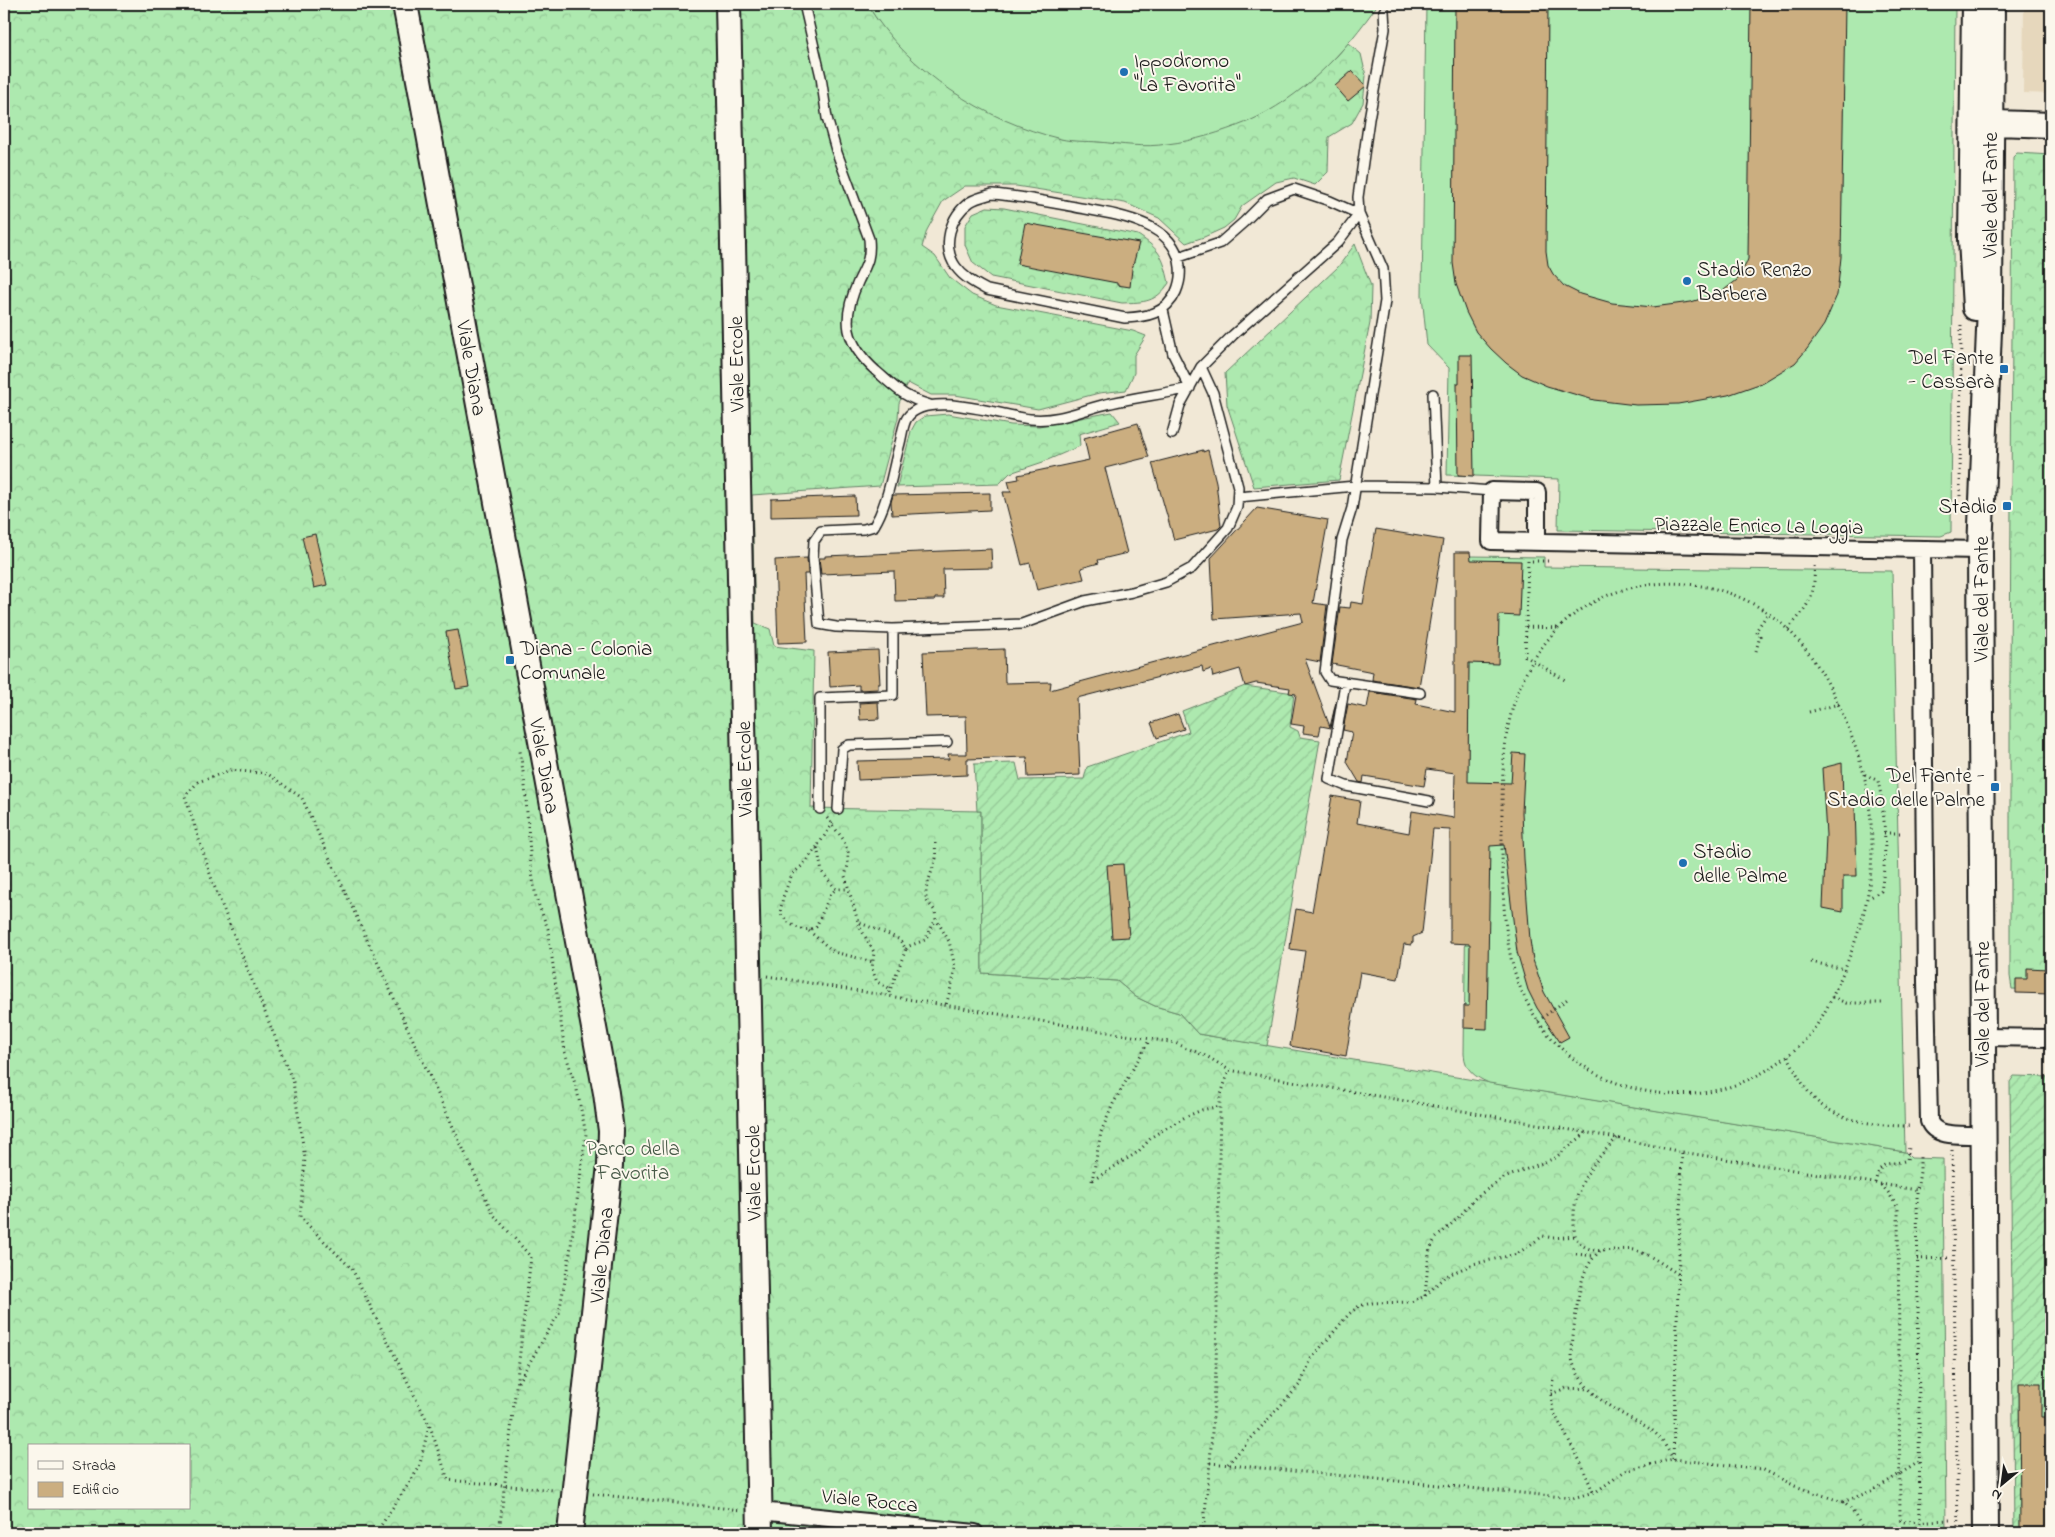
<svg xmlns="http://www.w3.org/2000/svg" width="2055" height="1537" viewBox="0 0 2055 1537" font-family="'Indie Flower',sans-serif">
  <defs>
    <pattern id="forest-crowns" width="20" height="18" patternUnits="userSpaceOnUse" patternTransform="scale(1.25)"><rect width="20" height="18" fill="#ade9af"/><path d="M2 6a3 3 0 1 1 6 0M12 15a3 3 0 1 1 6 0" fill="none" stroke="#94c796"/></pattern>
    <pattern id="garden-furrows" width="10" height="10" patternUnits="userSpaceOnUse" patternTransform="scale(1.25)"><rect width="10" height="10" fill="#ade9af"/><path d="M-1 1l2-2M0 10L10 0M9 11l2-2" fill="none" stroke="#94c796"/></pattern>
  </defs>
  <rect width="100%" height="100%" fill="#f1e8d6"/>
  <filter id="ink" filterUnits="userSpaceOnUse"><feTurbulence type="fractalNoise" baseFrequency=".02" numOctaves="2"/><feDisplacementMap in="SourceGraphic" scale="10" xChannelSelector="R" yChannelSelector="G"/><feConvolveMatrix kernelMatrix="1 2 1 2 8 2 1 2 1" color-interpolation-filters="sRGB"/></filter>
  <g filter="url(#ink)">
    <path fill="#e6d7bc" d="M2024 4H2051V94L2023 93Z"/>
    <path fill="url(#forest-crowns)" stroke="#648266" fill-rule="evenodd" d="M4 4H867L878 21 1018 125 1062 139 1126 144 1283 101 1309 82 1337 56 1348 43 1361 54 1366 76 1363 103 1352 123 1329 137 1328 172 1315 185 1294 178 1276 182 1242 206 1234 220 1224 228 1204 237 1186 243 1159 218 1125 203 1016 186H965L943 201 927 230 922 247 935 256 950 278 972 295 996 305 1133 331 1146 336 1134 355V373L1126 390 1099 393 1038 409 955 395H931L908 383 899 403 898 418 880 486 752 495 755 623 770 629 774 646 814 651 811 808 981 811 982 973 1117 981 1136 997 1155 1006 1179 1013 1198 1034 1905 1152 1911 1158 1943 1159 1946 1533H4ZM29 1446H189V1508H29Z
      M2017 153 2051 155V990L2012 989 2010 976V676L2013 157Z
      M987 207 1004 208 1138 235C1160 250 1163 256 1169 283 1155 303 1145 302 1122 303L991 277 973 263 965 245V226L973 213Z
      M1355 244 1371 286 1370 323 1339 480 1254 487 1227 405 1225 373 1338 267Z
      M1112 412 1120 422 1079 434 1080 446 1043 462 1010 473 999 484 897 487 911 431 916 422 925 416 948 414 1011 425 1039 426Z"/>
    <path fill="url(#garden-furrows)" stroke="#648266" d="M1245 686 1294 693 1290 727 1298 731 1300 737 1320 740 1267 1046 1198 1034 1179 1013 1155 1006 1136 997 1117 981 982 973 981 811H977L974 764 1016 763 1020 780 1084 779 1087 767 1189 732 1182 711Z
      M2014 1076 2051 1077V1533H2014L2010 1082Z"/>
    <path fill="#ade9af" stroke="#648266" d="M867 4H1378C1345 52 1302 98 1247 122 1222 132 1194 141 1167 144 1145 148 1121 144 1099 142 1087 141 1073 142 1061 139 985 121 908 72 867 4Z
      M1426 4H1955L1951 532 1941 536 1558 530 1559 479 1447 475 1449 368 1427 345 1422 295Z
      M1470 556 1544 557V567L1892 571 1905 1152 1489 1083C1475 1077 1465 1070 1464 1054Z"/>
    <path fill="#cbae80" stroke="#1c1c1c" d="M1455 4H1548L1546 251 1548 265 1553 274 1564 286 1580 294 1612 303 1653 307 1691 302 1720 293 1737 280 1746 264 1748 259 1751 4H1845L1841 257 1837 295 1824 325 1807 349 1795 363 1762 383 1728 395 1678 404 1636 405 1594 400 1547 386 1522 375 1506 363 1491 349 1476 332 1466 312 1456 284 1453 263Z
      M1352 71 1366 86 1348 101 1335 86Z
      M1025 223 1139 243 1132 269 1130 287 1117 285V283L1017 264Z
      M1459 355H1472L1474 476 1458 475 1457 383H1459Z
      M1138 423 1149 457 1105 468 1127 553 1098 560 1099 563 1081 568 1084 579 1037 590 1030 563 1022 565 1003 492H1011L1008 481 1019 479 1018 475 1089 460 1084 438Z
      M1203 450V452L1208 450 1216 482 1221 526 1218 529 1174 540 1152 463Z
      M990 493V510L892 515 891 502 893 495Z
      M855 496 856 515 771 517V499Z
      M1257 508 1328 520 1313 603 1327 605 1320 662 1305 659 1330 727 1336 702 1331 728 1321 726 1319 735 1303 733 1304 726 1291 724 1296 694 1289 693 1290 688 1256 683 1245 686 1240 669 1213 677 1211 669 1203 672 1202 666 1077 698 1080 775 1028 777 1027 757 967 759V775L858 780 857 761 949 759 948 754H967L966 716 926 717 923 652 1004 649 1005 683 1051 682 1050 690 1303 622 1301 613 1214 619 1211 558Z
      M1376 529 1443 540 1419 687 1372 680 1373 672 1332 664 1340 607 1350 608 1351 602 1363 604Z
      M315 534 327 585 314 588 302 537Z
      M991 549 992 568 943 569 944 598H935V600L895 601 894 571 821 574 819 558H825V556Z
      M1455 552H1470L1471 560 1521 561 1519 616 1499 615 1498 664 1469 663 1468 782 1511 783 1513 753 1525 754 1522 812 1524 859 1530 940 1533 960 1544 992 1569 1037 1560 1042 1537 1008 1528 990 1517 952 1504 845 1490 846 1487 1029 1464 1028V1006H1469L1470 944 1450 943V830L1433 829 1422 933 1413 937V942L1411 943V945L1404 944 1398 979 1360 972 1346 1056 1290 1046 1305 951 1290 949 1291 939 1296 909 1312 912 1332 796 1360 801 1357 823 1409 833 1412 811 1454 818 1455 773 1427 769 1424 786 1364 776 1363 783 1359 782 1347 762 1352 732 1343 730 1348 704 1367 708 1370 692 1417 699 1416 704 1455 712Z
      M807 558 808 574H804L807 642 778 643 775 560Z
      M458 630 469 687 456 689 446 632Z
      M878 650 880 684H878V689L859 690V685L830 687 828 652Z
      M878 702 879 719 860 720 859 703Z
      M1178 714 1184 729 1157 738 1151 723Z
      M1842 763 1843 805H1855L1857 876H1843V912L1823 908 1826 835 1822 768Z
      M1123 864 1129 937 1112 938 1107 865Z
      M2027 968 2048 969 2050 994 2016 993V979H2027Z
      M2019 1383H2041V1417H2046V1449L2051 1448V1533H2020Z"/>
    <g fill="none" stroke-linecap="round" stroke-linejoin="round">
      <defs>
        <path id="lane" d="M804 4 821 77 827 118 836 150 869 239C871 259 866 265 858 282 841 320 845 343 876 371 897 389 903 397 930 405
          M1384 11 1385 29 1369 119 1358 197 1359 214 1383 269 1385 301 1352 508 1342 540 1325 672 1330 680 1420 693
          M992 194C1020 196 1048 202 1075 207 1111 214 1176 220 1180 267 1181 276 1180 283 1176 292 1166 314 1146 317 1125 318L987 290C976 284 964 278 956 267 941 246 950 216 970 202 976 198 985 196 992 194Z
          M1433 394 1437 487 1492 491
          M1172 434 1180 405 1201 367 1233 335 1338 242 1359 214 1330 201 1294 189 1267 199 1244 222 1220 243 1179 257
          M1238 497 1355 486 1437 487
          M893 629 836 627 819 624 813 557 814 541 821 531 864 529 874 526C889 501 892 471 900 443 902 435 903 424 907 418 926 389 1002 416 1030 419 1062 422 1082 409 1111 403 1137 397 1164 394 1190 388L1173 354 1163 310
          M1345 683 1329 779 1346 786 1429 801
          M820 809V698L893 695V629L1022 624 1085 601 1132 592 1166 582 1192 568 1228 528 1237 507 1238 487 1213 393 1201 367
          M838 809 842 749 849 745 947 742"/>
        <path id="street" d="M1537 542V492L1492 491 1491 541 1545 542 1980 550
          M1922 549 1926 981 1929 1121C1935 1139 1966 1134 1983 1135
          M1982 1037 2051 1038
          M760 1511 975 1533"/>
        <path id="secondary" d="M405 4 606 1093 611 1131 610 1165 570 1533
          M728 4 760 1533
          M1974 4 1971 240 1975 308
          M1982 135 1988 125 1996 123 2051 125
          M1986 1533 1980 550 1990 306 1992 4"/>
      </defs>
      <use href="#lane" stroke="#1c1c1c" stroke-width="12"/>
      <use href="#street" stroke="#1c1c1c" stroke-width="20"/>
      <use href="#secondary" stroke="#1c1c1c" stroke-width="28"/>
      <path stroke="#1c1c1c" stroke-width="3" stroke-dasharray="1 4" stroke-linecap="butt" d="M1960 496 1961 322
        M1548 561H1528L1525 656 1565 680
        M1526 627 1558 628
        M1788 629C1809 606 1816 595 1814 564
        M1756 651 1760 636 1756 631 1768 613
        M1809 712 1839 704
        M1864 774C1880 855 1872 907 1839 982 1830 1003 1819 1026 1802 1043 1766 1078 1718 1098 1667 1094 1594 1088 1537 1043 1515 973 1503 936 1502 877 1502 838 1502 796 1501 750 1512 710 1534 629 1601 576 1687 584 1794 595 1836 682 1864 774L1878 781C1886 814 1887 858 1881 891L1869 898
        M827 818 843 839 848 852V865L845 876 858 922 899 939 906 949 888 995
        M833 823 817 847 822 872 836 889H849
        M1884 833H1903
        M935 843 936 858 926 889V900L935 911 936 919 949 941 955 967 953 980 946 1005
        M817 847 802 866 792 874 783 897 780 913C789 925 802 934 816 927L830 895 836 889
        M858 924 874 952 872 969 877 982 891 989
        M809 931 834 952 873 962
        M906 949 909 946 925 940 936 919
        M1811 962 1845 969
        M767 976 1175 1043 1208 1057 1229 1070 1617 1138 1682 1152 1917 1190
        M1832 997 1846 1003H1885
        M1538 1021 1570 997
        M1788 1056C1796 1072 1805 1092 1820 1104 1844 1122 1879 1126 1909 1126
        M1617 1138C1592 1163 1572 1188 1574 1224 1574 1232 1575 1240 1582 1245 1597 1256 1617 1247 1634 1250 1650 1254 1665 1266 1678 1274
        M1952 1150 1958 1533
        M1093 1180 1138 1152 1153 1136 1185 1117 1202 1110 1220 1106
        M1092 1181 1101 1132 1113 1104 1150 1039
        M1875 1183C1881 1157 1888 1167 1907 1160L1909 1147
        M1881 1185 1888 1192 1898 1208 1900 1519 1901 1521 1905 1522 1951 1520
        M1600 1251C1583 1266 1581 1284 1577 1306 1575 1316 1570 1354 1573 1363 1581 1387 1604 1404 1626 1416 1637 1422 1649 1426 1658 1436 1664 1442 1668 1451 1673 1458
        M1576 1254 1594 1256
        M1917 1259 1949 1258
        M1425 1296 1428 1262 1430 1249 1435 1239 1457 1219 1476 1197 1504 1178 1555 1158 1586 1133
        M1553 1380 1551 1395 1553 1411 1581 1463 1593 1492
        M518 1382 559 1313 570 1253 586 1134 577 1090 565 1052 548 929 536 898 531 866 525 786 520 751
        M1551 1394 1566 1388 1589 1389
        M430 1426 448 1480 554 1490
        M1673 1459 1682 1152
        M1210 1463 1573 1498 1597 1491 1625 1471 1673 1459 1762 1469 1795 1486 1843 1502 1851 1509 1866 1533
        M1228 1464 1301 1383 1311 1359 1349 1314 1359 1306 1372 1303 1411 1302 1425 1296 1444 1277 1473 1264 1517 1254 1543 1236 1553 1238 1576 1236
        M593 1494 741 1510
        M1843 1502 1874 1490 1919 1462
        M376 1533 419 1468 429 1425 352 1269 300 1217 305 1158 293 1082 213 883 185 796 198 782 231 770 268 774 302 798 493 1214 531 1257 499 1533
        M1203 1533 1210 1463 1216 1370 1220 1098 1229 1070
        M1920 1533 1917 1190 1920 1172V1155"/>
      <use href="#lane" stroke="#fbf7ec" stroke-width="9"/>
      <use href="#street" stroke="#fbf7ec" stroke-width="16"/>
      <use href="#secondary" stroke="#fbf7ec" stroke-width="24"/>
    </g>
  </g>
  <g fill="#1f6fb2" stroke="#fbf7ec" stroke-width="2">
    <circle cx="1124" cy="72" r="5"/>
    <circle cx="1687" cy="281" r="5"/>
    <rect x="1999" y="364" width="10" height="10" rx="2.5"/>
    <rect x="2002" y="501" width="10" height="10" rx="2.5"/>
    <rect x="505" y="655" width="10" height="10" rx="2.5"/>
    <rect x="1990" y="782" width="10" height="10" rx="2.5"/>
    <circle cx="1683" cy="863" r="5"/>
  </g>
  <g text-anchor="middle" stroke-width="4" stroke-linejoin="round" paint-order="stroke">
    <g font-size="21" fill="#1c1c1c" stroke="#fbf7ec" text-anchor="start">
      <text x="1134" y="67">Ippodromo<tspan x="1134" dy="24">"La Favorita"</tspan></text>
      <text x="1697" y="276">Stadio Renzo<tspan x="1697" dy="24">Barbera</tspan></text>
      <text x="1994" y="364" text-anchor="end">Del Fante<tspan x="1994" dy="24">- Cassarà</tspan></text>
      <text x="1997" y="513" text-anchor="end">Stadio</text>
      <text x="520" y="655">Diana - Colonia<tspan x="520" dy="24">Comunale</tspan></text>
      <text x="1985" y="782" text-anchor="end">Del Fante -<tspan x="1985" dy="24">Stadio delle Palme</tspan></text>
      <text x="1693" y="858">Stadio<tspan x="1693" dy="24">delle Palme</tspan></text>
    </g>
    <g font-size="21" fill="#1c1c1c" stroke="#fbf7ec">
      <text transform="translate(1990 195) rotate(-90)" y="7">Viale del Fante</text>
      <text transform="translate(736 364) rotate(-91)" y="7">Viale Ercole</text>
      <text transform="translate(472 368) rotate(80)" y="7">Viale Diana</text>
      <text transform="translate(1759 525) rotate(1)" y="7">Piazzale Enrico La Loggia</text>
      <text transform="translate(1981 599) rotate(-90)" y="7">Viale del Fante</text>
      <text transform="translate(545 766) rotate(80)" y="7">Viale Diana</text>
      <text transform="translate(744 769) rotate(-91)" y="7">Viale Ercole</text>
      <text transform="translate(1982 1004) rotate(-90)" y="7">Viale del Fante</text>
      <text transform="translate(753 1173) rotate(-91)" y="7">Viale Ercole</text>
      <text transform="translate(601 1255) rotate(-84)" y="7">Viale Diana</text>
      <text transform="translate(870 1500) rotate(6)" y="7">Viale Rocca</text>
    </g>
    <g font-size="21" fill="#485a48" stroke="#fbf7ec">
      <text x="633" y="1155">Parco della<tspan x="633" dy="24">Favorita</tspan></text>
    </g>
  </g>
  <rect width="2055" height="1537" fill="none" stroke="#fbf7ec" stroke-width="20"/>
  <rect x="10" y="10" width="2035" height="1517" fill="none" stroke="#1c1c1c" stroke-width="2" filter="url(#ink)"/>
  <rect x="28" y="1444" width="162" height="65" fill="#fbf7ec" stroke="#a29f99"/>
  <rect x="38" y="1461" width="25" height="8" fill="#fbf7ec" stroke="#a29f99"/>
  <text x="72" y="1470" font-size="15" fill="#1c1c1c">Strada</text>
  <rect x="38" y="1482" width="25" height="15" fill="#cbae80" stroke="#a29f99"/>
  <text x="72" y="1494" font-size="15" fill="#1c1c1c">Edificio</text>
  <g transform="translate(2002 1484) rotate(209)" stroke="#fbf7ec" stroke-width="4" paint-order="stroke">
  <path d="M0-4L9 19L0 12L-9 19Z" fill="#1c1c1c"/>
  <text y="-8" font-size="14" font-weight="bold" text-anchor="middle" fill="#1c1c1c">N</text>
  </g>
</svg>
